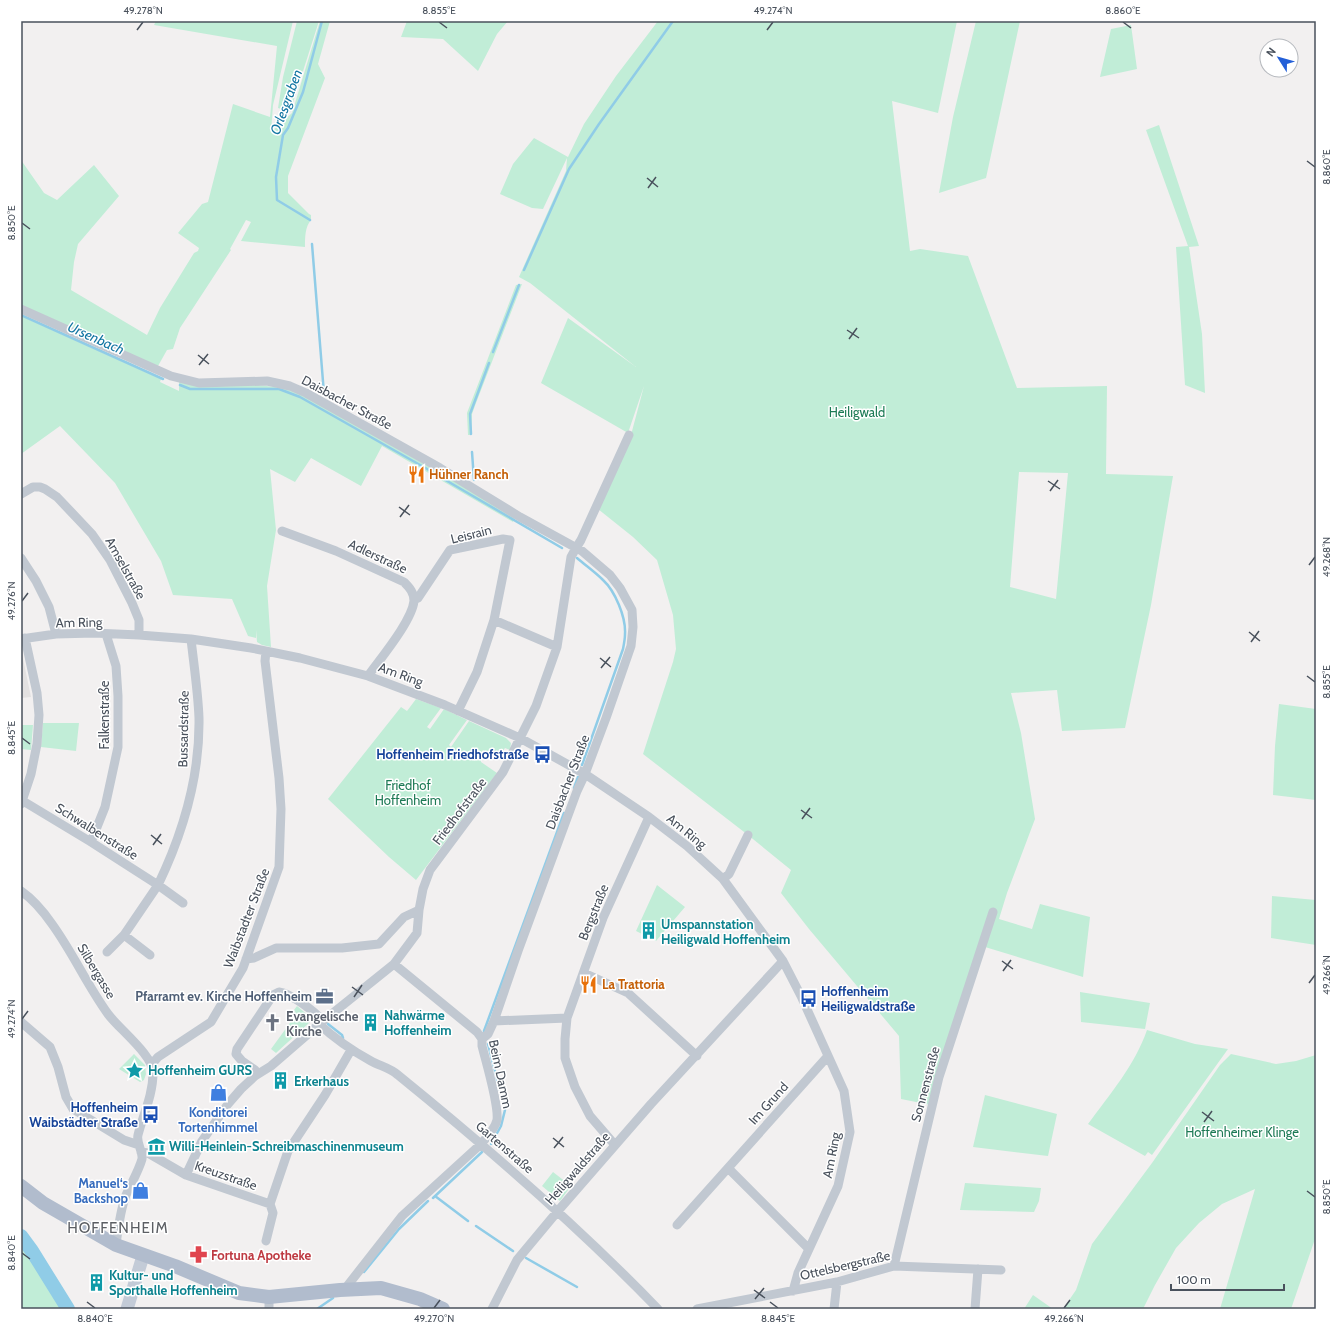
<svg xmlns="http://www.w3.org/2000/svg" width="1337" height="1330" viewBox="0 0 1337 1330" font-family="Cabin,sans-serif">
  <rect width="100%" height="100%" fill="#f2f0f0"/>
  <path fill="#e3e1e1" d="M21 649 31 697 21 698Z"/>
  <path fill="#c1edd7" fill-rule="evenodd" d="M156 21H293L273 105 271 132 292 113 320 21H330L318 64 325 78 288 176V193L309 214 311 215V220C305 227 305 237 305 247L241 241 251 222 246 220 230 249 231 250 180 328 173 349 167 350 158 366 86 335 21 305V160L44 193 57 200 94 165 119 196 78 244 74 262 71 290 147 335 160 308 194 253 198 251 199 248 178 233 202 204 208 202 233 104 270 117 277 46 154 25Z
    M297 21H319L290 112 278 108 283 77Z
    M407 21H508L497 34 478 71 443 39 401 37Z
    M658 21H957L938 113 892 101 910 251 920 249 968 256 1017 388 1107 386 1106 474 1173 476 1151 605 1125 728 1062 731 1057 690 1011 693 1021 733 1035 819 1007 893 999 919 1032 929 1040 904 1090 917 1083 977 985 947 931 1105 901 1099 899 1036 809 929 781 893 791 870 748 835 643 754 673 662 676 649 673 615 657 560 633 537 598 509 631 435 644 386 628 433 541 383 568 318 636 367 530 283 519 277 566 171 567 158 543 209 532 208 500 194 513 164 534 138 568 157 584 124 616 76ZM1019 472 1068 473 1056 599 1010 587Z
    M976 21H1020L986 178 939 193 953 117Z
    M1131 25 1137 69 1100 77 1111 29Z
    M1159 125 1199 246 1189 247 1202 334 1205 393 1185 385 1176 247 1188 246 1146 130Z
    M522 284 476 403 472 414 471 435H468L467 413 516 285Z
    M21 316 161 379 160 382 179 391V382L250 384 292 389 449 478 515 518 513 522 382 446 361 486 311 458 295 482 270 469 276 530 267 586 271 647 262 645 257 642 256 630V638L248 636 232 599 173 595 161 561 115 483 60 426 21 454Z
    M416 699 441 708 427 727 430 729 444 709 467 720 449 745 451 747 469 721 506 738 511 743 510 750 505 748 497 759 483 750 480 755 481 762 497 773 416 880 389 857 328 799 401 707 407 711Z
    M1279 704 1316 709V800L1273 795 1275 746Z
    M43 723H79L76 751 41 747Z
    M21 725H33L31 750 21 749Z
    M657 885 685 907 656 941 636 931Z
    M1272 896 1316 900V945L1271 938Z
    M1080 992 1150 1003 1145 1029 1081 1022Z
    M297 1006 310 1017V1022L276 1053 271 1049 295 1016 293 1015 295 1011 294 1010Z
    M1147 1030 1195 1044 1228 1049 1152 1155 1148 1152 1145 1156 1088 1124C1110 1094 1135 1065 1147 1030Z
    M134 1054 145 1065 146 1074 144 1080 140 1082 119 1069Z
    M1231 1054 1276 1064 1296 1061 1316 1055V1236L1291 1309H1220L1255 1189 1222 1204 1199 1223 1176 1248 1155 1285 1143 1309H1063L1076 1290 1092 1244 1152 1163 1220 1065Z
    M985 1095 1057 1114 1048 1156 973 1147Z
    M553 1172 571 1186 560 1201 542 1186Z
    M965 1183 1041 1188 1039 1201 1034 1212 960 1210Z
    M21 1236 71 1309H21Z
    M1033 1295 1053 1309H1024Z"/>
  <g fill="none" stroke-linecap="round" stroke-linejoin="round">
    <path stroke="#90cce7" stroke-width="2.5" d="M310 220 277 200 276 177 283 135 288 128 303 92 322 21
      M312 244 324 394
      M524 270 569 169 599 124 673 21
      M21 315 163 379
      M493 352 519 285
      M180 385 190 389H279L300 397 436 474
      M471 434 470 414 489 363
      M472 452 474 480
      M442 478 562 548
      M577 558C585 565 595 572 603 580 615 591 626 617 625 634 625 639 624 644 623 649L582 765
      M574 788 578 777
      M328 1024 342 1035 343 1038
      M484 1031 564 813
      M488 1044 505 1110 501 1126 491 1144
      M435 1196 468 1221
      M433 1198 482 1152
      M476 1226 513 1251
      M526 1258 577 1287
      M364 1272 399 1229 428 1201
      M317 1309 333 1298"/>
    <path stroke="#90cce7" stroke-width="14" d="M21 1236 32 1251 68 1309"/>
    <path stroke="#c1c8d1" stroke-width="9" d="M21 309 171 376 199 383 267 381 290 386 306 393 440 468 520 517 582 551 610 575 620 588 632 610 633 627 631 646 606 718 585 774 577 791 518 951 494 1021 488 1034 482 1039
      M21 494 33 487H40L45 489 57 497 92 534 110 560 132 603 139 620V635
      M282 531 336 551 404 582C410 588 414 593 414 601 412 621 380 659 368 676
      M21 558 36 581 49 607 56 634
      M414 600 418 598 450 550 503 539 510 540 494 620 477 672 458 711
      M494 620 557 647
      M21 639 56 634 94 633 139 635 191 639 251 648 300 658 368 676 445 705 520 738 585 774 649 817 687 846 723 879 783 961 801 996 844 1091 850 1132 838 1186 798 1273 793 1291
      M23 801 91 842 158 885C183 833 200 777 199 718 198 692 194 666 191 639
      M21 804 31 774 37 744 39 715 37 693 25 638
      M91 842 105 807 118 747V696L116 666 106 634
      M723 879 729 874 748 835
      M21 891C34 900 43 911 52 924 73 953 87 985 108 1014 119 1029 154 1056 153 1073 153 1095 143 1115 138 1135 136 1143 143 1151 142 1159 139 1170 131 1184 126 1195 120 1211 118 1229 116 1245
      M124 935 150 955
      M107 952 124 935 158 885 183 903
      M246 959 254 958 276 948H342L379 944 404 917 419 910
      M584 973 628 993 697 1056
      M494 1021 567 1018
      M21 1022 50 1047 58 1067 66 1097 73 1109 124 1140 139 1145
      M319 1024C336 1040 351 1050 371 1061 380 1066 390 1068 398 1075 488 1148 577 1225 658 1309
      M152 1064 158 1057 211 1022 243 968 279 867 281 809 279 778 265 661 266 651
      M255 1076V1070L242 1061 236 1054 237 1049 273 995 279 992C292 994 314 1011 323 1021
      M615 1145 590 1116 575 1087 565 1058V1039L567 1018 603 918 649 817
      M141 1152 148 1153 186 1175 270 1204
      M728 1168 809 1249
      M186 1175 202 1141 228 1104 241 1089 255 1076 271 1066 323 1021 394 964 417 933 419 910 423 889 430 870 503 772 536 706 557 647 571 557 576 548 581 540 629 435
      M270 1204 288 1151 325 1095 351 1050
      M677 1225 828 1056
      M266 1241 273 1213 270 1204
      M894 1266 939 1077 993 912
      M346 1290 348 1285 402 1216 481 1144C487 1137 495 1129 497 1120 499 1105 486 1062 482 1046V1039L477 1032 394 964
      M269 1297V1309
      M492 1309 517 1260 557 1212 651 1104 783 961
      M697 1309 837 1282 894 1266 1001 1270
      M834 1309 837 1282
      M975 1309 978 1269"/>
    <path stroke="#c3cbd7" stroke-width="13" d="M127 1309 143 1256"/>
    <path stroke="#b1bccd" stroke-width="14" d="M21 1186 43 1203 116 1245 175 1266 239 1293 269 1297 340 1290 381 1288 420 1299 443 1309"/>
  </g>
  <path fill="none" stroke="#49515c" stroke-width="1.5" d="M439 22 447 28M1123 22 1131 28M137 30 143 22M767 30 773 22M1307 161 1315 167M647 178 658 187M648 188 656 177M22 223 30 229M847 330 859 338M849 339 857 328M198 355 209 364M199 365 208 354M1048 481 1060 489M1050 491 1058 480M399 507 410 515M400 517 409 505M1309 565 1315 557M22 601 28 593M1249 632 1260 641M1251 642 1259 631M600 658 611 667M601 668 610 657M1307 676 1315 682M22 738 30 744M801 810 812 818M802 819 810 808M151 835 162 844M153 845 161 834M1002 961 1013 969M1003 971 1011 960M1309 983 1315 975M352 987 363 995M354 997 362 985M22 1019 28 1011M1202 1112 1214 1121M1204 1122 1212 1111M553 1138 564 1147M554 1148 563 1137M1307 1191 1315 1197M22 1253 30 1259M754 1290 765 1298M755 1299 764 1288M87 1302 95 1308M770 1302 778 1308M434 1308 440 1300M1064 1308 1070 1300"/>
  <defs>
    <symbol id="restaurant-bare" viewBox="-9 -9 18 18"><path d="M-5-6h1v4h1v-4h1v4h1v-4h1v5L-1.5 .5V6h-2V.5L-5-1ZM5-6V6H3V1.5H1.5Q1.5-4 5-6Z" fill="#e8710a" stroke="#fff" stroke-width="2.5" paint-order="stroke"/></symbol>
    <symbol id="bus-bare" viewBox="-9 -9 18 18"><path d="M-5-6H5V4H4V6H2V4H-2V6H-4V4H-5ZM-3.5-4V0h7V-4ZM-3.5 1.2v1.5H-2V1.2ZM2 1.2v1.5H3.5V1.2Z" fill="#1a4fb4" stroke="#fff" stroke-width="2.5" paint-order="stroke"/></symbol>
    <symbol id="building-bare" viewBox="-9 -9 18 18"><path d="M-4-6H4V6H1V3H-1V6H-4ZM-2.5-4.3h1.7v1.8h-1.7ZM.8-4.3h1.7v1.8H.8ZM-2.5-1h1.7V.8h-1.7ZM.8-1h1.7V.8H.8Z" fill="#0f9aa8" stroke="#fff" stroke-width="2.5" paint-order="stroke"/></symbol>
    <symbol id="office-bare" viewBox="-9 -9 18 18"><path d="M-6-3h4V-5.5h4V-3h4V5H-6ZM-1-4.5V-3h2v-1.5ZM-6 0V1H6V0Z" fill="#5c6f8a" stroke="#fff" stroke-width="2.5" paint-order="stroke"/></symbol>
    <symbol id="church-bare" viewBox="-9 -9 18 18"><path d="M-1.2-6h2.4v3.5h3.3v2.4h-3.3V6h-2.4V-.1h-3.3v-2.4h3.3Z" fill="#6b7280" stroke="#fff" stroke-width="2.5" paint-order="stroke"/></symbol>
    <symbol id="sight-bare" viewBox="-9 -9 18 18"><path d="M0-6L1.8-2.2L6-1.7L2.9 1.2L3.7 5.4L0 3.3L-3.7 5.4L-2.9 1.2L-6-1.7L-1.8-2.2Z" fill="#0f9aa8" stroke="#fff" stroke-width="2.5" paint-order="stroke"/></symbol>
    <symbol id="shop-bare" viewBox="-9 -9 18 18"><path d="M-5-2.5h2.3a2.7 3.5 0 0 1 5.4 0H5L5.5 6h-11ZM-1.5-2.5h3a1.5 2.3 0 0 0-3 0Z" fill="#3f7fe0" stroke="#fff" stroke-width="2.5" paint-order="stroke"/></symbol>
    <symbol id="museum-bare" viewBox="-9 -9 18 18"><path d="M0-6L6-3V-2H-6V-3ZM-5-1h2V3h-2ZM-1-1h2V3h-2ZM3-1h2V3H3ZM-6 4H6V6H-6Z" fill="#0f9aa8" stroke="#fff" stroke-width="2.5" paint-order="stroke"/></symbol>
    <symbol id="pharmacy-bare" viewBox="-9 -9 18 18"><path d="M-2-6h4v4h4v4h-4v4h-4v-4h-4v-4h4Z" fill="#e0444e" stroke="#fff" stroke-width="2.5" paint-order="stroke"/></symbol>
  </defs>
  <g fill-rule="evenodd">
    <use href="#restaurant-bare" x="404" y="462" width="25" height="25"/>
    <use href="#bus-bare" x="530" y="742" width="25" height="25"/>
    <use href="#building-bare" x="636" y="918" width="25" height="25"/>
    <use href="#restaurant-bare" x="576" y="972" width="25" height="25"/>
    <use href="#office-bare" x="312" y="984" width="25" height="25"/>
    <use href="#bus-bare" x="796" y="986" width="25" height="25"/>
    <use href="#building-bare" x="358" y="1010" width="25" height="25"/>
    <use href="#church-bare" x="260" y="1010" width="25" height="25"/>
    <use href="#sight-bare" x="122" y="1058" width="25" height="25"/>
    <use href="#building-bare" x="268" y="1068" width="25" height="25"/>
    <use href="#shop-bare" x="206" y="1080" width="25" height="25"/>
    <use href="#bus-bare" x="138" y="1102" width="25" height="25"/>
    <use href="#museum-bare" x="144" y="1134" width="25" height="25"/>
    <use href="#shop-bare" x="128" y="1178" width="25" height="25"/>
    <use href="#pharmacy-bare" x="186" y="1242" width="25" height="25"/>
    <use href="#building-bare" x="84" y="1270" width="25" height="25"/>
  </g>
  <g text-anchor="middle" stroke-width="3" stroke-linejoin="round" paint-order="stroke">
    <g font-size="13" fill="#49515c" stroke="#fff">
      <text transform="translate(347 402) rotate(28)" y="5">Daisbacher Straße</text>
      <text transform="translate(471 534) rotate(-14)" y="5">Leisrain</text>
      <text transform="translate(378 556) rotate(25)" y="5">Adlerstraße</text>
      <text transform="translate(126 568) rotate(61)" y="5">Amselstraße</text>
      <text transform="translate(79 622) rotate(-1)" y="5">Am Ring</text>
      <text transform="translate(401 674) rotate(20)" y="5">Am Ring</text>
      <text transform="translate(104 715) rotate(-90)" y="5">Falkenstraße</text>
      <text transform="translate(183 729) rotate(-89)" y="5">Bussardstraße</text>
      <text transform="translate(567 782) rotate(-69)" y="5">Daisbacher Straße</text>
      <text transform="translate(459 811) rotate(-53)" y="5">Friedhofstraße</text>
      <text transform="translate(97 831) rotate(32)" y="5">Schwalbenstraße</text>
      <text transform="translate(687 831) rotate(39)" y="5">Am Ring</text>
      <text transform="translate(593 912) rotate(-68)" y="5">Bergstraße</text>
      <text transform="translate(246 918) rotate(-69)" y="5">Waibstadter Straße</text>
      <text transform="translate(97 971) rotate(59)" y="5">Silbergasse</text>
      <text transform="translate(501 1074) rotate(78)" y="5">Beim Damm</text>
      <text transform="translate(925 1084) rotate(-75)" y="5">Sonnenstraße</text>
      <text transform="translate(768 1103) rotate(-48)" y="5">Im Grund</text>
      <text transform="translate(505 1147) rotate(41)" y="5">Gartenstraße</text>
      <text transform="translate(831 1155) rotate(-79)" y="5">Am Ring</text>
      <text transform="translate(577 1168) rotate(-49)" y="5">Heiligwaldstraße</text>
      <text transform="translate(226 1175) rotate(19)" y="5">Kreuzstraße</text>
      <text transform="translate(845 1265) rotate(-13)" y="5">Ottelsbergstraße</text>
    </g>
    <g font-size="13" fill="#1d7a55" stroke="#fff">
      <text x="857" y="417">Heiligwald</text>
      <text x="408" y="790">Friedhof<tspan x="408" dy="15">Hoffenheim</tspan></text>
      <text x="1242" y="1137">Hoffenheimer Klinge</text>
    </g>
    <g font-size="13" font-weight="bold" fill="#c56008" stroke="#fff" text-anchor="start">
      <text x="429" y="479">Hühner Ranch</text>
      <text x="602" y="989">La Trattoria</text>
    </g>
    <g font-size="13" font-weight="bold" fill="#164399" stroke="#fff" text-anchor="end">
      <text x="529" y="759">Hoffenheim Friedhofstraße</text>
      <text x="821" y="996" text-anchor="start">Hoffenheim<tspan x="821" dy="15">Heiligwaldstraße</tspan></text>
      <text x="138" y="1112">Hoffenheim<tspan x="138" dy="15">Waibstädter Straße</tspan></text>
    </g>
    <g font-size="13" font-weight="bold" fill="#0d838f" stroke="#fff" text-anchor="start">
      <text x="661" y="929">Umspannstation<tspan x="661" dy="15">Heiligwald Hoffenheim</tspan></text>
      <text x="384" y="1020">Nahwärme<tspan x="384" dy="15">Hoffenheim</tspan></text>
      <text x="148" y="1075">Hoffenheim GURS</text>
      <text x="294" y="1086">Erkerhaus</text>
      <text x="169" y="1151">Willi-Heinlein-Schreibmaschinenmuseum</text>
      <text x="109" y="1280">Kultur- und<tspan x="109" dy="15">Sporthalle Hoffenheim</tspan></text>
    </g>
    <g font-size="13" font-weight="bold" fill="#4e5e75" stroke="#fff" text-anchor="end">
      <text x="312" y="1001">Pfarramt ev. Kirche Hoffenheim</text>
    </g>
    <g font-size="13" font-weight="bold" fill="#5b616d" stroke="#fff" text-anchor="start">
      <text x="286" y="1021">Evangelische<tspan x="286" dy="15">Kirche</tspan></text>
    </g>
    <g font-size="13" font-weight="bold" fill="#366cbe" stroke="#fff">
      <text x="218" y="1117">Konditorei<tspan x="218" dy="15">Tortenhimmel</tspan></text>
      <text x="128" y="1188" text-anchor="end">Manuel‘s<tspan x="128" dy="15">Backshop</tspan></text>
    </g>
    <g font-size="13" font-weight="bold" fill="#be3a42" stroke="#fff" text-anchor="start">
      <text x="211" y="1260">Fortuna Apotheke</text>
    </g>
    <g font-size="14" font-style="italic" fill="#1476a3" stroke="#fff">
      <text transform="translate(286 102) rotate(-70)" y="5">Orlesgraben</text>
      <text transform="translate(96 338) rotate(24)" y="5">Ursenbach</text>
    </g>
    <g font-size="15" letter-spacing="1" fill="#5c5f64" stroke="#fff">
      <text x="118" y="1233">HOFFENHEIM</text>
    </g>
  </g>
  <rect width="1337" height="1330" fill="none" stroke="#ffffff" stroke-width="44"/>
  <g transform="translate(1279 58) rotate(307)"><circle r="19" fill="#ffffff" stroke="#b6b9be"/>
  <path d="M0-3L7 15L0 10L-7 15Z" fill="#235fd8"/>
  <text y="-6" font-size="11" font-weight="bold" text-anchor="middle" fill="#49515c">N</text>
  </g>
  <path d="M1171 1284v6h113v-6" fill="none" stroke="#49515c" stroke-width="2"/>
  <text x="1177" y="1284" font-size="12" fill="#49515c" stroke="#ffffff" stroke-width="3" paint-order="stroke">100 m</text>
  <rect x="22" y="22" width="1293" height="1286" fill="none" stroke="#49515c" stroke-width="1.5"/>
  <g font-size="10" text-anchor="middle" fill="#49515c">
    <text x="143" y="14">49.278°N</text>
    <text x="439" y="14">8.855°E</text>
    <text x="773" y="14">49.274°N</text>
    <text x="1123" y="14">8.860°E</text>
    <text transform="translate(1326 167) rotate(-90)" y="4">8.860°E</text>
    <text transform="translate(11 223) rotate(-90)" y="4">8.850°E</text>
    <text transform="translate(1326 557) rotate(-90)" y="4">49.268°N</text>
    <text transform="translate(11 601) rotate(-90)" y="4">49.276°N</text>
    <text transform="translate(1326 682) rotate(-90)" y="4">8.855°E</text>
    <text transform="translate(11 738) rotate(-90)" y="4">8.845°E</text>
    <text transform="translate(1326 975) rotate(-90)" y="4">49.266°N</text>
    <text transform="translate(11 1019) rotate(-90)" y="4">49.274°N</text>
    <text transform="translate(1326 1197) rotate(-90)" y="4">8.850°E</text>
    <text transform="translate(11 1253) rotate(-90)" y="4">8.840°E</text>
    <text x="95" y="1322">8.840°E</text>
    <text x="434" y="1322">49.270°N</text>
    <text x="778" y="1322">8.845°E</text>
    <text x="1064" y="1322">49.266°N</text>
  </g>
</svg>
